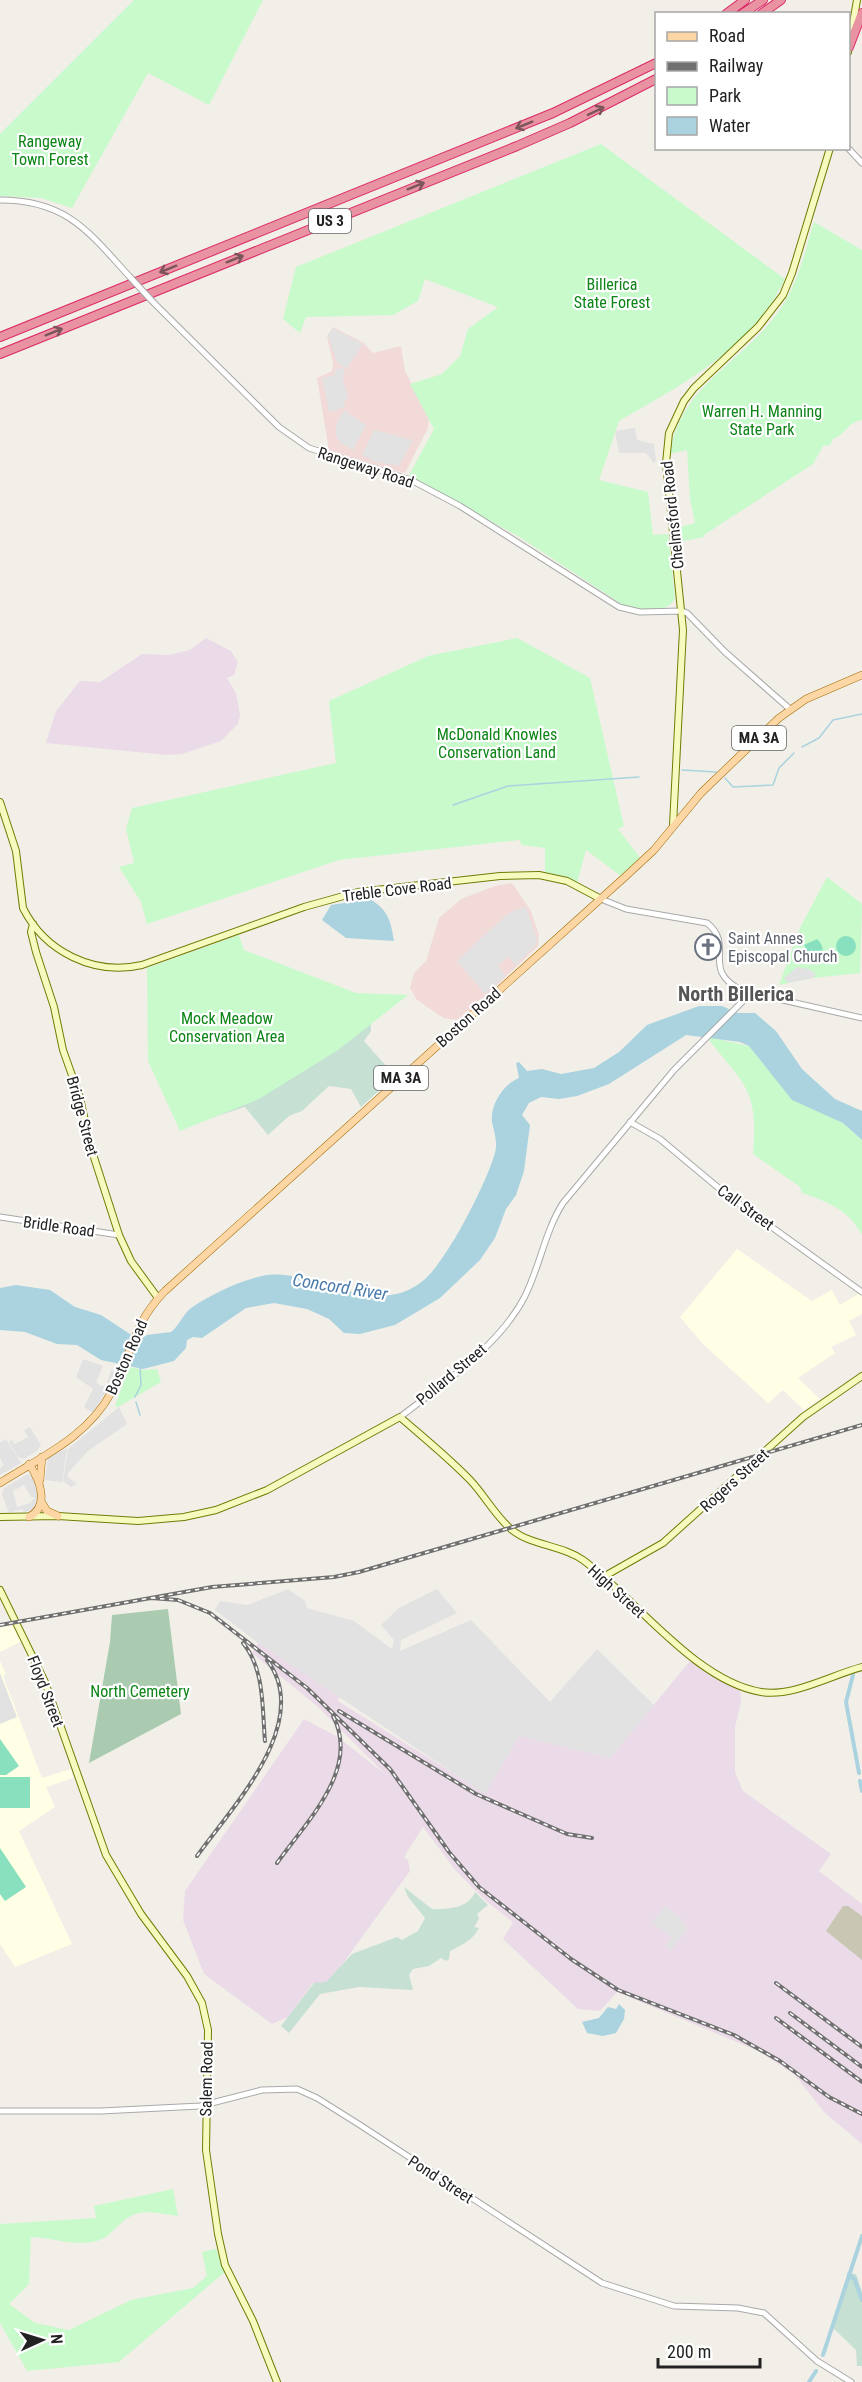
<svg xmlns="http://www.w3.org/2000/svg" width="862" height="2382" viewBox="0 0 862 2382" font-family="'Roboto Condensed',sans-serif">
  <rect width="100%" height="100%" fill="#f2efe9"/>
  <path fill="#f2dad9" d="M333 327 364 343 373 353 401 346 405 371 429 417 428 428 405 473 352 460 329 451 317 378 332 371 333 363 327 336Z
    M512 883 531 911 539 935 538 946 468 1013 457 1020 443 1018 416 999 410 988 414 973 426 961 439 918 461 899 495 886Z"/>
  <path fill="#ebdbe8" d="M206 638 231 651 238 662 234 675 227 678 236 693 240 715 238 724 221 741 182 754 167 755 46 743 56 711 80 681 100 682 142 654 169 655 190 650Z
    M258 1643 308 1664 340 1689 338 1701 485 1793 519 1735 610 1758 690 1661 740 1688 741 1703 735 1727V1772L743 1791 831 1854 819 1871 862 1904V2144L824 2112 794 2074 758 2051 617 1992 600 2011 578 2009 503 1939 513 1922 487 1902 456 1871 423 1827 404 1857 408 1860 410 1871 325 1988 313 1983 288 2017 272 2024 204 1974 183 1920 185 1891 304 1719 338 1737 386 1775 318 1707 252 1653Z"/>
  <path fill="#ffffe5" d="M737 1249 812 1301 832 1290 840 1305 860 1293 862 1295V1314L849 1321 856 1335 831 1347 835 1353 798 1378 820 1399 804 1410 783 1390 768 1403 703 1344 680 1317Z
    M14 1625 22 1641 0 1652V1628Z
    M0 1661 6 1674 3 1676 42 1778 71 1769 73 1778 46 1787 55 1807 19 1831 72 1944 15 1967 0 1944Z"/>
  <path fill="#c7c7b4" d="M843 1906H848L862 1916V1960L826 1931Z"/>
  <path fill="#c6e0d4" d="M370 1000 371 1031 364 1041 395 1076 361 1107 351 1089 329 1086 302 1111 289 1116 268 1135 245 1107 186 1126Z
    M404 1887 432 1909C448 1909 468 1909 475 1892L488 1905 477 1914 479 1919 474 1927 479 1928C473 1940 462 1945 450 1951L449 1959 446 1961 441 1958 429 1966 413 1969 409 1975 413 1990 359 1987 320 1994 289 2033 281 2026 314 1983 326 1982 352 1954 397 1937 402 1940 418 1931 425 1918 408 1897Z
    M848 2273 856 2274 862 2292V2366H857L856 2350 833 2328 832 2322Z"/>
  <path fill="#aacbaf" d="M168 1609 181 1714 89 1763 110 1642 112 1615Z"/>
  <path fill="#c8facc" d="M134 0H263L209 105 148 73 72 208 41 198 0 196V134Z
    M601 144 785 279C751 349 683 384 619 421L599 480 648 492 653 535 668 534 675 598C668 615 638 610 623 605L518 536 408 477 434 429 410 384 442 374 460 356 468 329 498 307 425 279 418 301 393 315 306 317 300 333 283 319 296 267Z
    M814 222 862 250V420C848 422 845 435 833 439L830 445 823 446 813 464 704 535V537L679 542 677 528 695 523 690 499 687 450 670 454C680 386 739 365 776 315 797 288 804 255 814 222Z
    M517 638 590 678 624 826 618 829 641 859 621 876 586 850 577 883 563 876 545 873V848L521 845 520 840 339 860 147 924 141 902 119 867 134 863 126 829 132 808 336 763 329 701 428 656Z
    M827 877 862 904 860 973 813 978 779 985 800 928Z
    M239 935 244 950 356 993 408 995 338 1050 259 1099 180 1131 148 1061 147 968Z
    M712 1038 749 1046 792 1099 843 1123 862 1140V1235C848 1209 828 1202 802 1193L800 1187 753 1154C758 1090 747 1088 709 1040Z
    M129 1367 143 1370 157 1369 161 1382 118 1407 115 1406Z
    M173 2189 178 2216C161 2214 140 2207 125 2220 118 2225 111 2234 104 2238 80 2250 54 2237 31 2237L29 2284 9 2304 35 2323 69 2330 131 2300 193 2288 207 2276 202 2252 216 2249 225 2272 119 2362 27 2371 0 2323V2224L96 2218 94 2206Z"/>
  <path fill="#88e0be" d="M836 946a10 10 0 1 1 20 0a10 10 0 1 1-20 0Z
    M817 939C826 947 824 958 813 962L804 945Z
    M0 1739 19 1766 6 1775H0Z
    M0 1777H30V1808H0Z
    M0 1848 26 1887 5 1901 0 1894Z"/>
  <path fill="#e2e2e2" fill-rule="evenodd" d="M333 328 363 344 347 368 337 363 328 335Z
    M345 367 343 378 348 399 344 401 345 407 329 412 322 378 335 375V370Z
    M344 410 366 425 353 450 341 443 336 436V425Z
    M635 428 637 440 654 444 656 460 654 463 646 453H619L615 431Z
    M374 430 413 440 399 466 376 462 362 455Z
    M526 907 537 939 536 945 516 965 508 957 498 965 505 976 485 994 457 961 504 917 512 911Z
    M797 967 809 969 816 974 813 978 788 983 784 978Z
    M83 1359 103 1366 96 1382 101 1386H106L111 1370 115 1372 109 1387 93 1413 84 1407 93 1389 76 1377Z
    M119 1407 127 1424 88 1451 68 1473V1477L77 1484 71 1487 63 1481 68 1449Z
    M30 1427 41 1445 37 1451 24 1459 18 1457 9 1442 12 1440 15 1444 23 1440 28 1437 24 1430Z
    M6 1439 21 1463 0 1475V1468L4 1465 0 1458V1443Z
    M67 1448 62 1482 45 1480 48 1458Z
    M28 1474 30 1476 32 1474 37 1485 38 1502 35 1505 38 1507 34 1511 24 1512 22 1509 9 1513 2 1494 4 1488ZM24 1485 31 1497H35L30 1503 17 1507 13 1491Z
    M288 1589 305 1601 307 1608 354 1621 392 1649 394 1640 381 1625 399 1608 437 1589 457 1613 401 1640 400 1651 471 1620 550 1702 597 1649 654 1705 610 1758 519 1736 485 1794 258 1643 215 1610 220 1601 248 1605Z
    M0 1673 17 1717 0 1724Z
    M665 1906 684 1921 682 1923 688 1928 671 1951 665 1946 673 1935 670 1936 652 1923Z"/>
  <path fill="#aad3df" d="M370 899C388 910 391 921 394 941L346 938 322 920 331 905Z
    M699 1006H722L738 1013H755L776 1031 802 1069 835 1099 862 1111V1140L843 1123 792 1100 749 1046 740 1042 686 1035 609 1084 577 1096 559 1099 541 1097 529 1103 522 1115 530 1125 524 1171 516 1195 506 1209 495 1238 480 1260 440 1298 395 1325 360 1334 344 1333 329 1319 307 1309 274 1303 246 1308 202 1338 193 1337 187 1340 186 1348 174 1361 143 1369 101 1360 77 1345 57 1344 25 1332 0 1330V1288L16 1285 50 1290 75 1307 101 1315 139 1340 147 1335 171 1332C179 1326 183 1314 191 1308 210 1295 239 1281 262 1276 311 1265 375 1322 424 1280 448 1259 486 1184 495 1153 498 1142 494 1132 492 1122 490 1104 504 1084 519 1078L516 1063 519 1062 527 1071 542 1069 561 1074 594 1068 619 1052 647 1025Z
    M619 2004 625 2010 624 2019 616 2033 603 2036 587 2033 582 2022 599 2018 608 2007 616 2009Z"/>
  <g fill="none" stroke-linecap="round" stroke-linejoin="round">
    <path stroke="#aad3df" stroke-width="1.5" d="M802 747 819 738 833 720 862 714
      M682 770 716 772
      M725 778 733 787 773 785 779 768 794 753
      M453 805 508 786 639 777
      M135 1397 141 1385 140 1367
      M136 1402 140 1415"/>
    <path stroke="#aad3df" stroke-width="4" d="M853 1675 846 1702 859 1773
      M860 1781 862 1791
      M849 2274 855 2280 862 2300
      M823 2355 862 2236
      M809 2382 816 2371"/>
    <defs>
      <path id="tertiary" d="M848 148 862 163
        M0 200C66 200 88 231 129 276
        M154 303 279 427 309 448 411 480 460 506 619 607 640 612 682 611 687 613 725 652 791 710
        M601 899 626 909 707 923C736 946 699 970 743 991L862 1018
        M630 1122 660 1139 727 1195 862 1292
        M0 1217 119 1235
        M400 1417C442 1385 501 1344 525 1296 540 1266 545 1231 563 1203L674 1070 750 994
        M0 2111H101L200 2106 262 2090 297 2089 317 2098 360 2125 602 2283 674 2306 738 2308 764 2313 817 2361 851 2382"/>
      <path id="secondary" d="M848 52 857 0
        M0 802 16 851 23 908C45 952 94 976 142 965L304 907 358 892 500 876 539 875 567 881 601 899
        M673 825 683 630 666 463 669 433 684 401 694 388 758 327 783 295 792 273 830 148
        M33 924 31 932 36 952 54 1007 63 1050 80 1098 91 1148 119 1235 131 1261 158 1298
        M0 1517 58 1516 138 1521 184 1517 216 1510 267 1490 400 1417C424 1438 449 1458 471 1481 485 1496 496 1517 512 1530 532 1546 562 1545 583 1560 635 1598 695 1681 761 1692 794 1697 831 1675 862 1667
        M603 1577 663 1543 803 1417 862 1376
        M0 1590 45 1682 106 1855 141 1914 187 1976 202 2003 208 2030 206 2150 218 2234 225 2265 253 2321 277 2382"/>
      <path id="primary" d="M40 1480 42 1457
        M0 1483C41 1457 89 1436 112 1391 132 1354 133 1323 165 1291L626 876 654 850 701 793 779 718 806 699 862 675
        M41 1501 47 1511 58 1516
        M29 1517C50 1506 40 1480 29 1464"/>
      <path id="motorway" d="M726 14 745 0
        M742 14 763 0
        M761 14 781 0
        M849 47 862 13
        M0 337 553 113 656 63
        M0 354 517 146 570 123 656 79"/>
    </defs>
    <use href="#tertiary" stroke="#a9a9a9" stroke-width="7"/>
    <use href="#secondary" stroke="#707d05" stroke-width="8"/>
    <use href="#primary" stroke="#a06b00" stroke-width="8"/>
    <use href="#motorway" stroke="#dc2a67" stroke-width="10"/>
    <use href="#tertiary" stroke="#fff" stroke-width="5"/>
    <use href="#secondary" stroke="#f7fabf" stroke-width="6"/>
    <use href="#primary" stroke="#fcd6a4" stroke-width="7"/>
    <use href="#motorway" stroke="#e892a2" stroke-width="8"/>
    <defs>
      <path id="rail" d="M151 1598 178 1600 210 1613 307 1688 390 1769 449 1852 479 1887 571 1959 618 1990 734 2035 780 2061 829 2097 862 2114
        M0 1625 212 1587 334 1577 359 1572 862 1425
        M243 1643C265 1670 262 1708 265 1741
        M339 1711 476 1794 567 1834 592 1838
        M197 1856C232 1807 314 1722 267 1660
        M277 1863C306 1822 361 1769 333 1716
        M776 1983 862 2047
        M790 2013 862 2067
        M776 2018 862 2082"/>
    </defs>
    <use href="#rail" stroke="#707070" stroke-width="4"/>
    <use href="#rail" stroke="#fff" stroke-width="1.5" stroke-dasharray="4.5" stroke-linecap="butt"/>
    <defs>
      <path id="tertiary-bridge" d="M129 276 154 303"/>
    </defs>
    <use href="#tertiary-bridge" stroke="#a9a9a9" stroke-width="7" stroke-linecap="butt"/>
    <use href="#tertiary-bridge" stroke="#fff" stroke-width="5"/>
  </g>
  <defs><path id="oneway-shaft" d="M-6 0H5M1.5-3L5.5 0L1.5 3" fill="none" stroke-width="1.6" stroke-linecap="round" stroke-linejoin="round" transform="scale(1.5)"/></defs>
  <g stroke="#7b545c">
    <use href="#oneway-shaft" transform="translate(596 111) rotate(-26)"/>
    <use href="#oneway-shaft" transform="translate(524 125) rotate(158)"/>
    <use href="#oneway-shaft" transform="translate(416 186) rotate(-22)"/>
    <use href="#oneway-shaft" transform="translate(235 259) rotate(-22)"/>
    <use href="#oneway-shaft" transform="translate(168 269) rotate(158)"/>
    <use href="#oneway-shaft" transform="translate(54 332) rotate(-22)"/>
  </g>
  <defs>
    <symbol id="church-ring" viewBox="-11 -11 22 22"><circle r="9.5" fill="#fff" stroke="#6b7280" stroke-width="1.5"/><path d="M-1.2-6h2.4v3.5h3.3v2.4h-3.3V6h-2.4V-.1h-3.3v-2.4h3.3Z" fill="#6b7280"/></symbol>
  </defs>
  <g fill-rule="evenodd">
    <use href="#church-ring" x="693" y="932" width="30" height="30"/>
  </g>
  <g text-anchor="middle" stroke-width="4.5" stroke-linejoin="round" paint-order="stroke">
    <g fill="#fff" stroke="#646464" stroke-width="1.5">
      <rect x="309" y="209" width="42" height="24" rx="4.5"/>
      <rect x="732" y="726" width="54" height="24" rx="4.5"/>
      <rect x="374" y="1066" width="54" height="24" rx="4.5"/>
    </g>
    <g font-size="15" font-weight="bold" fill="#222">
      <text x="330" y="226">US 3</text>
      <text x="759" y="743">MA 3A</text>
      <text x="401" y="1083">MA 3A</text>
    </g>
    <g font-size="16" fill="#0c8416" stroke="#fff">
      <text x="50" y="147">Rangeway<tspan x="50" dy="18">Town Forest</tspan></text>
      <text x="612" y="290">Billerica<tspan x="612" dy="18">State Forest</tspan></text>
      <text x="762" y="417">Warren H. Manning<tspan x="762" dy="18">State Park</tspan></text>
      <text x="497" y="740">McDonald Knowles<tspan x="497" dy="18">Conservation Land</tspan></text>
      <text x="227" y="1024">Mock Meadow<tspan x="227" dy="18">Conservation Area</tspan></text>
      <text x="140" y="1697">North Cemetery</text>
    </g>
    <g font-size="16" fill="#222" stroke="#fff">
      <text transform="translate(366 467) rotate(18)" y="6">Rangeway Road</text>
      <text transform="translate(672 515) rotate(-96)" y="6">Chelmsford Road</text>
      <text transform="translate(397 889) rotate(-7)" y="6">Treble Cove Road</text>
      <text transform="translate(468 1017) rotate(-42)" y="6">Boston Road</text>
      <text transform="translate(83 1116) rotate(75)" y="6">Bridge Street</text>
      <text transform="translate(746 1207) rotate(36)" y="6">Call Street</text>
      <text transform="translate(59 1226) rotate(8)" y="6">Bridle Road</text>
      <text transform="translate(126 1357) rotate(-66)" y="6">Boston Road</text>
      <text transform="translate(451 1374) rotate(-40)" y="6">Pollard Street</text>
      <text transform="translate(734 1480) rotate(-42)" y="6">Rogers Street</text>
      <text transform="translate(617 1591) rotate(42)" y="6">High Street</text>
      <text transform="translate(46 1691) rotate(69)" y="6">Floyd Street</text>
      <text transform="translate(206 2079) rotate(-89)" y="6">Salem Road</text>
      <text transform="translate(441 2179) rotate(33)" y="6">Pond Street</text>
    </g>
    <g font-size="16" fill="#5b616d" stroke="#fff" text-anchor="start">
      <text x="728" y="944">Saint Annes<tspan x="728" dy="18">Episcopal Church</tspan></text>
    </g>
    <g font-size="18" font-style="italic" fill="#4a7aab" stroke="#fff">
      <text transform="translate(340 1287) rotate(9)" y="6">Concord River</text>
    </g>
    <g font-size="20" font-weight="bold" fill="#555" stroke="#fff">
      <text x="736" y="1001">North Billerica</text>
    </g>
  </g>
  <rect x="655" y="12" width="195" height="138" fill="#ffffff" stroke="#a7a7a7" stroke-width="1.5"/>
  <rect x="667" y="32" width="30" height="9" fill="#fcd6a4" stroke="#a7a7a7" stroke-width="1.5"/>
  <text x="709" y="42" font-size="18" fill="#222222">Road</text>
  <rect x="667" y="62" width="30" height="9" fill="#707070" stroke="#a7a7a7" stroke-width="1.5"/>
  <text x="709" y="72" font-size="18" fill="#222222">Railway</text>
  <rect x="667" y="87" width="30" height="18" fill="#c8facc" stroke="#a7a7a7" stroke-width="1.5"/>
  <text x="709" y="102" font-size="18" fill="#222222">Park</text>
  <rect x="667" y="117" width="30" height="18" fill="#aad3df" stroke="#a7a7a7" stroke-width="1.5"/>
  <text x="709" y="132" font-size="18" fill="#222222">Water</text>
  <g transform="translate(42 2340) rotate(86)" stroke="#ffffff" stroke-width="4.5" paint-order="stroke">
  <path d="M0-4.5L10 22L0 15L-10 22Z" fill="#222222"/>
  <text y="-9" font-size="16" font-weight="bold" text-anchor="middle" fill="#222222">N</text>
  </g>
  <path d="M658 2358v9h102v-9" fill="none" stroke="#222222" stroke-width="3"/>
  <text x="667" y="2358" font-size="18" fill="#222222" stroke="#ffffff" stroke-width="4.5" paint-order="stroke">200 m</text>
</svg>
